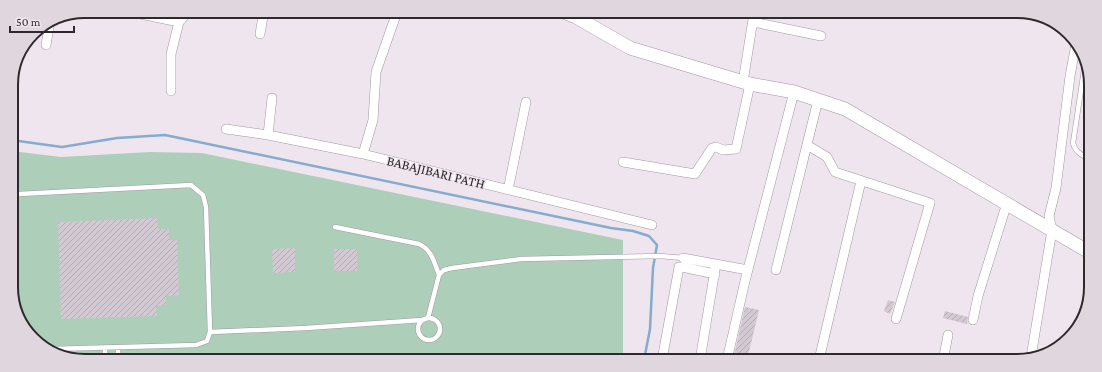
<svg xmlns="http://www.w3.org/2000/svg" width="1102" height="372" viewBox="0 0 1102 372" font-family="'Crimson Pro',serif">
  <defs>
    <pattern id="building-hatch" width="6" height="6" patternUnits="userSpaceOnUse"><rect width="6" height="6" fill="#d3c9d2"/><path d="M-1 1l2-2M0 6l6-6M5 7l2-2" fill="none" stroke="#b5adb4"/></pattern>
  </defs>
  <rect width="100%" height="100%" fill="#efe5ee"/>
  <path fill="#adcfba" d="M12 151 61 157 150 152 202 153 623 240V360L66 358 30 336 12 301Z"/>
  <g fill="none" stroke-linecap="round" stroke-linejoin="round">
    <path stroke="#84acce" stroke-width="2.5" d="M11 140 62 147 117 138 165 135 611 228 633 231 649 236 657 245 653 268 650 329 644 360"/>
  </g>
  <path fill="url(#building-hatch)" d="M157 218 158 229H169V240H177L179 295 166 296V305L156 306 157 316 61 319 58 222Z
    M295 248V272L273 273 272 249Z
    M334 249H357V271H334Z
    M888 300 895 302 890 314 884 311Z
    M745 307 759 310 747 360H733Z
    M945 311 968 317 967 324 943 318Z"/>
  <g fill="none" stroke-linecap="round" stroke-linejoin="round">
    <defs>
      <path id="lane" d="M1084 70 1073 143C1075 152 1082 155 1089 159
        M12 200 13 196 19 194 191 185 203 195 206 207 210 332
        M335 227 419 244C432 250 434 262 439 275
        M418 329a11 11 0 1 1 22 0a11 11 0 1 1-22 0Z
        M428 318 439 275 444 270 452 268 521 259 660 256 683 258
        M105 348V359
        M118 348V359
        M50 349 196 345 207 341 210 332 306 328 422 320"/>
      <path id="street" d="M131 12 179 22
        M397 12 376 72 373 120 363 154 652 225
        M753 22 821 36
        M260 34 264 11
        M46 45 50 21
        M743 82 754 13
        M171 91V54L179 22 189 11
        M272 98 268 135 363 154
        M226 129 268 135
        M807 145 827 157 835 172 930 203 896 319
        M623 162 695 174 712 148 716 147 723 150 736 149 750 84
        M508 190 526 102
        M683 258 748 270
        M776 270 818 100
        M973 320 978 296 1007 203
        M1031 357 1052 230 1049 216 1056 188 1070 76 1076 44
        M662 360 679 267H682L715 274
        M700 360 716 264
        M727 360 745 281 794 92
        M819 360 861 181
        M943 361 948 335"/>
      <path id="secondary" d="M563 12 576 17 630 48 750 84 794 92 845 109 1089 252"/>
    </defs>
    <use href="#lane" stroke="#a198a0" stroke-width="5.5"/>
    <use href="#street" stroke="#a198a0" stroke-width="10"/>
    <use href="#secondary" stroke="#a198a0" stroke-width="14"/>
    <use href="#lane" stroke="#fff" stroke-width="4.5"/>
    <use href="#street" stroke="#fff" stroke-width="9"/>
    <use href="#secondary" stroke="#fff" stroke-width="13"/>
  </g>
  <g text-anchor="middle" stroke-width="3" stroke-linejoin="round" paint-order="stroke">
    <g font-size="14" fill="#2d292c" stroke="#efe5ee">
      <text transform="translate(436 172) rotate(14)" y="5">BABAJIBARI PATH</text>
    </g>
  </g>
  <path d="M0 0H1102V372H0ZM85 18H1017A67 67 0 0 1 1084 85V287A67 67 0 0 1 1017 354H85A67 67 0 0 1 18 287V85A67 67 0 0 1 85 18Z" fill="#dfd6de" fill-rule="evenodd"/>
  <path fill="none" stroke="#2d292c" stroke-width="2" d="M85 18H1017A67 67 0 0 1 1084 85V287A67 67 0 0 1 1017 354H85A67 67 0 0 1 18 287V85A67 67 0 0 1 85 18Z"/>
  <path d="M10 26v6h64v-6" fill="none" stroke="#2d292c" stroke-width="2"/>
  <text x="16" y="26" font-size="12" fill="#2d292c" stroke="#efe5ee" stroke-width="3" paint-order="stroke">50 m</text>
</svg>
